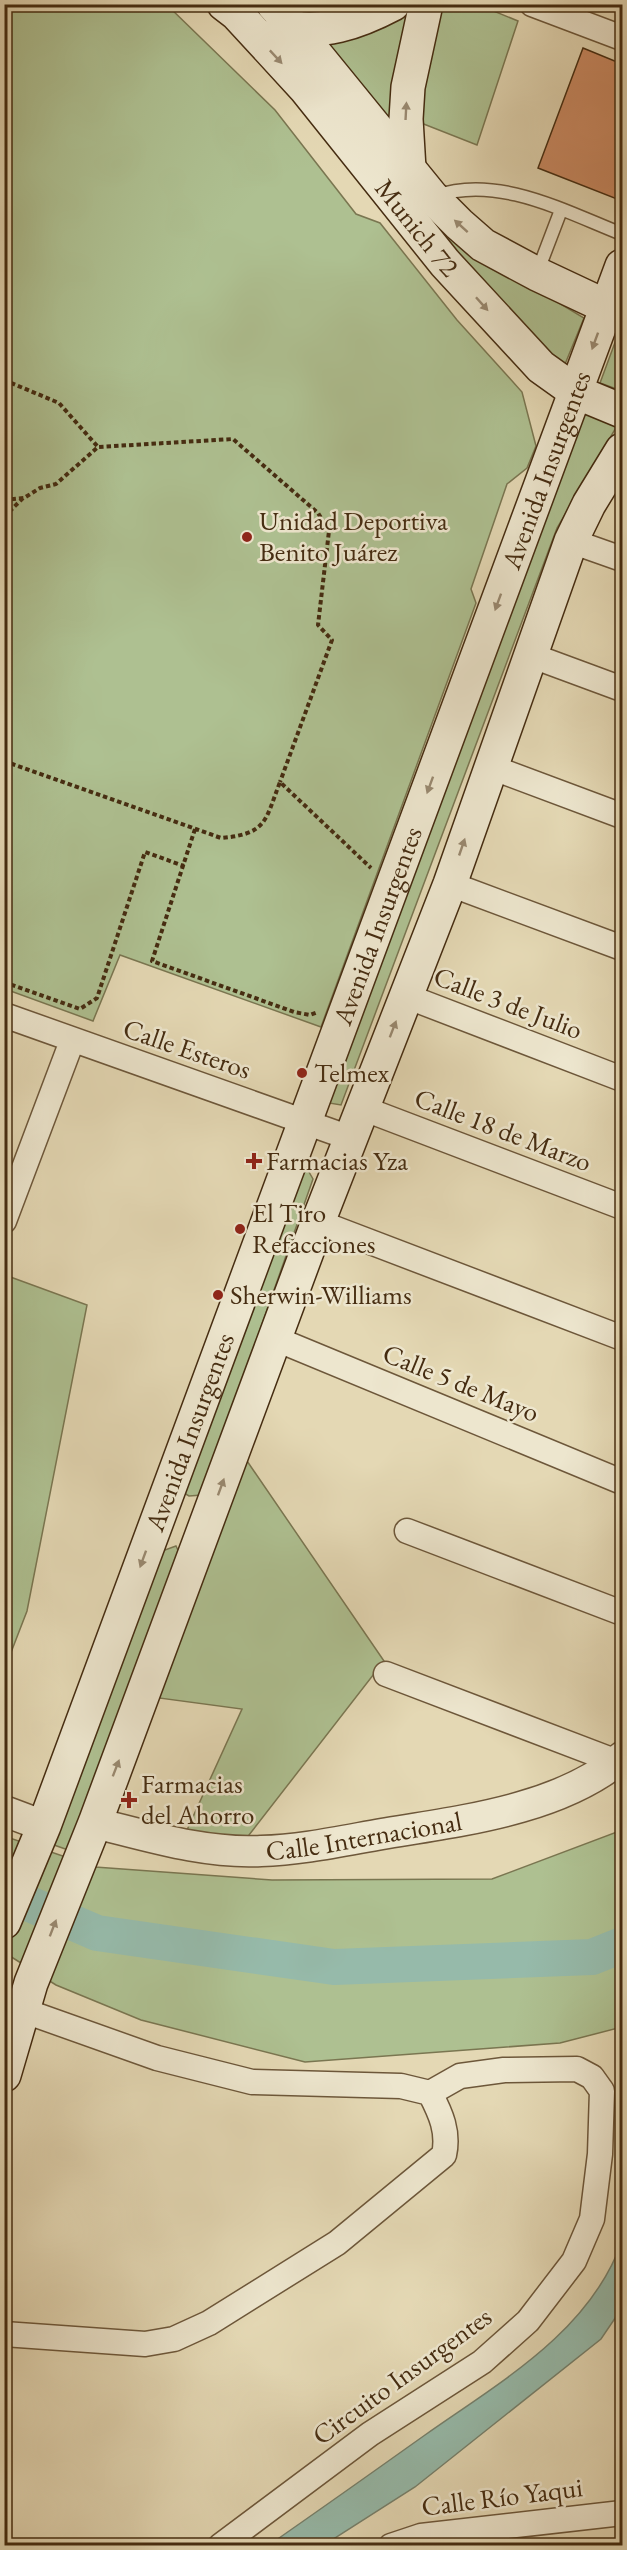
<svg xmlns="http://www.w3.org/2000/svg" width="627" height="2550" viewBox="0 0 627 2550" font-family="'EB Garamond',serif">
  <rect width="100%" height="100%" fill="#e4d8b4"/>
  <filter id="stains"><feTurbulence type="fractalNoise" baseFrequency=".00333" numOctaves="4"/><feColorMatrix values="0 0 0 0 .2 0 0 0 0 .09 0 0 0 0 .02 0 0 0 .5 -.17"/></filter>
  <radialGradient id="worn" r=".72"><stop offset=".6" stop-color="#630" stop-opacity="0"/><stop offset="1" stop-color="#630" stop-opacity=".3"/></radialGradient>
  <path fill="#aec091" stroke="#7a7651" stroke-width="1.5" d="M5 4 167 5 275 110 356 214 380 223 457 320 522 392 536 446 527 468 507 484 471 589 476 603 321 1027 120 955 93 1021 5 989Z
    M290 5H367L304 17Z
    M442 5H479L518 21 477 145 416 121Z
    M411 7 389 125 318 46Z
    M288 40 454 240 584 318 563 369 472 281Z
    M617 337 622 338V391L600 383Z
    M580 411 617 426 557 528 341 1105 329 1103Z
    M305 1165 313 1179 202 1495 189 1496 177 1489Z
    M5 1275 87 1305 27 1611 5 1668Z
    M245 1458 384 1661 242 1844 187 1830 242 1709 159 1698Z
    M176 1546 182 1559 71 1851 54 1845 162 1551Z
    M622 1830V2027L560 2043 305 2062 141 2020 56 1985 5 1953 4 1836 95 1867 272 1880 492 1879Z"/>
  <path fill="#96baaa" stroke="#76816d" stroke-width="1.5" d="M622 2241V2308L601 2339 415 2487 324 2545H269C321 2509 373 2472 425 2435 500 2382 590 2332 622 2241Z"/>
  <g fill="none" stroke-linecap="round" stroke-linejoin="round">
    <path stroke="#96baaa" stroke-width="36" d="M4 1893 97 1933 334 1967 592 1957 622 1945"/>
  </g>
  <path fill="#cc8b64" stroke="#452c11" stroke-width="1.5" d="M583 48 622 64V201L538 168Z"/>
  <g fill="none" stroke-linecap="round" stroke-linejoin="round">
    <defs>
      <path id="service" d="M436 196C497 174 566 212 622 234
        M537 273 561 210"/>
      <path id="minor" d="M532 4 622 38
        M571 541 622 559
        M530 655 622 689
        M491 767 622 816
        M450 884 622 948
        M406 996 622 1079
        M4 1015 350 1138
        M362 1108 622 1207
        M4 1221 72 1041
        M318 1222 622 1338
        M276 1339 622 1482
        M407 1531 622 1613
        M386 1674 617 1762
        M4 2001 22 2010 157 2058 252 2082 401 2086 430 2093 460 2076 504 2070 577 2069 592 2077 602 2091 600 2154 592 2219 574 2261 528 2321 482 2362 370 2434 220 2546
        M4 2334 145 2344 174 2339 209 2323 337 2243 444 2155C449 2132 441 2114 430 2093
        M391 2546 421 2536 622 2513"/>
      <g id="tertiary">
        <path d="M4 1811 44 1826"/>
        <path id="s1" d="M95 1823C148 1836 205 1854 261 1851 301 1850 342 1841 382 1834 460 1821 560 1810 622 1757"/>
      </g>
      <g id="secondary">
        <path id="s2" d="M224 4 237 14 305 88 445 263 541 367 576 392 622 411"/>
        <path d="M273 4 296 30 432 197 459 224 483 245 537 274 622 314"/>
        <path d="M282 26C322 35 357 23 393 4"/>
        <path d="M409 169 406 119 408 87 426 4"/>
        <path id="s3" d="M4 1922 44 1826 622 266"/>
        <path d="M4 2075 31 1983 95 1823 318 1222 450 884 571 541 589 504 622 450"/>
      </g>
    </defs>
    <use href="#service" stroke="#6d573a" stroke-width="15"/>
    <use href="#minor" stroke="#6d573a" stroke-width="27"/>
    <use href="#tertiary" stroke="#6d573a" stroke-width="33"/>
    <use href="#secondary" stroke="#452c11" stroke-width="36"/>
    <path stroke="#452c11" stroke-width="4" stroke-dasharray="4.5 3" stroke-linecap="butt" d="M4 380 59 403 98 447
      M4 500 24 498 40 488 56 484 98 447 233 439 318 513 329 531 318 625 332 640 280 782
      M4 517 23 498
      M4 761 221 838C267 834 265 821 280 782L371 868
      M195 829 152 961 294 1012 310 1015 318 1012
      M4 982 80 1009 97 998 145 852 184 866"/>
    <use href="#service" stroke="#ede6ce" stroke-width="12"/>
    <use href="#minor" stroke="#ede6ce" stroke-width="24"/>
    <use href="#tertiary" stroke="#ede6ce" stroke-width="30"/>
    <use href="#secondary" stroke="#ede6ce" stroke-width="33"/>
  </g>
  <defs><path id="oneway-solid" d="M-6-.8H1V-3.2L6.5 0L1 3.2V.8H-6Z" transform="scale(1.5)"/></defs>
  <g fill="#998970">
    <use href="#oneway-solid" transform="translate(276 57) rotate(47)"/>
    <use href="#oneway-solid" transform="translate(406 111) rotate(-87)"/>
    <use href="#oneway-solid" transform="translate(461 226) rotate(-138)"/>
    <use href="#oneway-solid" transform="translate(482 304) rotate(48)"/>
    <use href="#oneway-solid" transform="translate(595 341) rotate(110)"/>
    <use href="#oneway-solid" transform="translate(498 602) rotate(110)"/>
    <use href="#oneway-solid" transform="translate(430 785) rotate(110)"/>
    <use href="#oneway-solid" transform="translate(462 847) rotate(-71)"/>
    <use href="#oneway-solid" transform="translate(393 1029) rotate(-69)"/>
    <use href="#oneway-solid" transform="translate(221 1487) rotate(-70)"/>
    <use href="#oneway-solid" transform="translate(143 1559) rotate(110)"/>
    <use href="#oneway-solid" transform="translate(116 1768) rotate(-69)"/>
    <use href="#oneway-solid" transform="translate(53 1928) rotate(-69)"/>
  </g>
  <g fill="#8f2418" stroke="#ede6ce" stroke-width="2">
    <circle cx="247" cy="537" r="6"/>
    <circle cx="302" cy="1073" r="6"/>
    <path d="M251 1152h6v6h6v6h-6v6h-6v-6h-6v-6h6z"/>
    <circle cx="240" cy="1229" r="6"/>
    <circle cx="218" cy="1295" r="6"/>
    <path d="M126 1791h6v6h6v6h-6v6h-6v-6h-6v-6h6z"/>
  </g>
  <g text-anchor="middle" stroke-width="5" stroke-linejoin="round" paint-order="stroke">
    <g font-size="27" fill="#452c11" stroke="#ede6ce">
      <text dy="9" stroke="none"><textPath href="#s2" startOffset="296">Munich 72</textPath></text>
      <text dy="9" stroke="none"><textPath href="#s3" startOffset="1550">Avenida Insurgentes</textPath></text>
      <text dy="9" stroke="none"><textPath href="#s3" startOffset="1064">Avenida Insurgentes</textPath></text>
      <text transform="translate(508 1003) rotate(21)" y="9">Calle 3 de Julio</text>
      <text transform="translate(187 1049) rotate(19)" y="9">Calle Esteros</text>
      <text transform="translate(503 1130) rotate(21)" y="9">Calle 18 de Marzo</text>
      <text transform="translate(461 1383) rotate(22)" y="9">Calle 5 de Mayo</text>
      <text dy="9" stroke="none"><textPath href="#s3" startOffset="524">Avenida Insurgentes</textPath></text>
      <text dy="9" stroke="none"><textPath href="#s1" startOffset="273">Calle Internacional</textPath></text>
      <text transform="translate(402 2376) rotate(-36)" y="9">Circuito Insurgentes</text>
      <text transform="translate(502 2497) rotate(-7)" y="9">Calle Río Yaqui</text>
    </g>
    <g font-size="27" fill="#452c11" stroke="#ede6ce" text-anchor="start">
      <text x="259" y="530">Unidad Deportiva<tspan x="259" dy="31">Benito Juárez</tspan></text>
      <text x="314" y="1082">Telmex</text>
      <text x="266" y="1170">Farmacias Yza</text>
      <text x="252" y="1222">El Tiro<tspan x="252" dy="31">Refacciones</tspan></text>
      <text x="230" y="1304">Sherwin-Williams</text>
      <text x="141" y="1793">Farmacias<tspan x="141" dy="31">del Ahorro</tspan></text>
    </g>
  </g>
  <rect width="627" height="2550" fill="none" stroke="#e4d8b4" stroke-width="24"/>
  <rect x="6" y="6" width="615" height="2538" fill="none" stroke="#452c11" stroke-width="3"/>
  <rect x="12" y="12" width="603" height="2526" fill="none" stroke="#452c11" stroke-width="1.5"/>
  <rect width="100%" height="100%" filter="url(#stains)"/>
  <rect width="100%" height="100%" fill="url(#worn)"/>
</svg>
